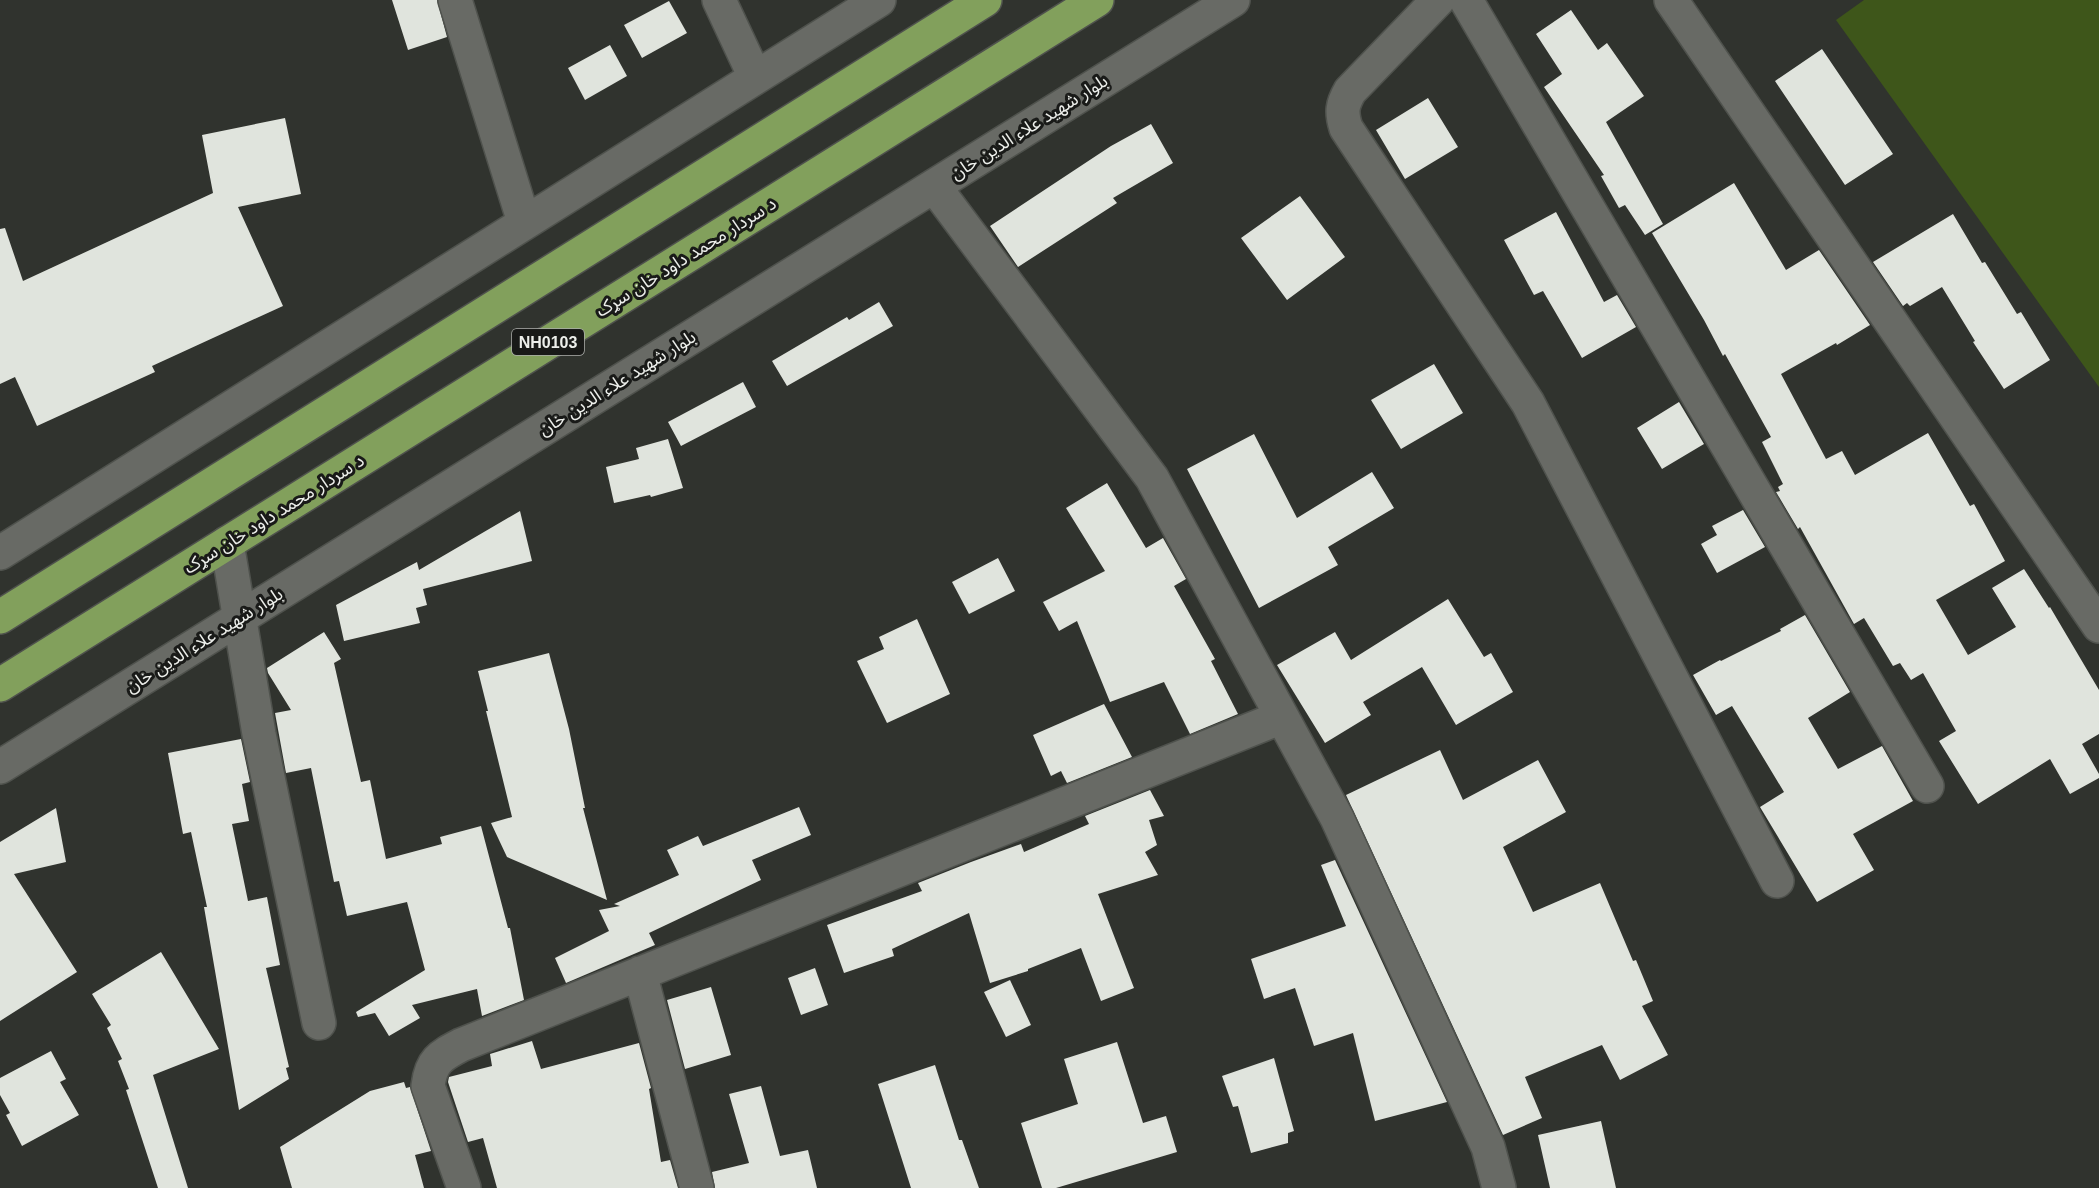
<svg xmlns="http://www.w3.org/2000/svg" width="2099" height="1188" viewBox="0 0 2099 1188" font-family="Arial,'Noto Sans Arabic',sans-serif">
  <rect width="100%" height="100%" fill="#30332e"/>
  <path fill="#3e561a" d="M1864 0H2099V387L1836 20Z"/>
  <path fill="#e0e4dd" d="M392 0H437L447 37 408 50Z
    M669 1 687 33 642 58 624 25Z
    M1571 10 1598 50 1607 43 1644 96 1606 122 1663 224 1645 235 1625 205 1619 208 1601 176 1604 175 1544 87 1562 74 1536 34Z
    M610 45 627 76 585 100 568 68Z
    M1822 49 1893 154 1845 185 1775 81Z
    M1428 98 1458 147 1405 179 1376 130Z
    M285 118 301 194 238 207 283 306 152 366 155 372 37 426 15 377 0 384V229L5 228 23 281 213 193 202 135Z
    M1151 124 1173 163 1113 198 1117 203 1018 267 990 226 1111 146Z
    M1734 183 1786 270 1819 250 1870 325 1837 345 1836 343 1781 374 1826 459 1842 451 1855 475 1928 433 1970 506 1974 504 2005 561 1936 600 1968 655 2016 627 1992 588 2024 569 2049 608 2050 607 2099 690V734L2082 744 2099 774V778L2070 794 2050 759 1978 804 1939 741 1956 731 1923 673 1911 680 1900 663 1893 666 1864 618 1854 624 1800 527 1798 529 1776 492 1780 491 1778 487 1783 484 1762 442 1771 437 1725 354 1723 356 1704 320 1652 233Z
    M1300 196 1345 257 1287 300 1241 238Z
    M1556 212 1604 302 1617 295 1636 327 1582 358 1543 291 1534 295 1504 240Z
    M1953 214 1982 263 1985 262 2017 314 2021 312 2050 360 2004 389 1973 342 1975 341 1942 287 1910 306 1907 303 1903 306 1873 262Z
    M879 302 893 326 787 386 772 361 847 317 849 320Z
    M1434 364 1463 413 1401 449 1371 400Z
    M743 382 756 407 681 446 668 422Z
    M1679 402 1704 444 1662 469 1637 428Z
    M1254 434 1297 518 1372 472 1394 508 1328 547 1338 565 1259 608 1187 469Z
    M668 439 683 488 651 497 650 495 614 503 606 467 639 459 636 448Z
    M1107 483 1146 548 1163 538 1186 579 1174 586 1215 659 1211 661 1238 714 1190 734 1164 682 1110 702 1077 621 1059 631 1043 602 1105 571 1066 508Z
    M1743 510 1765 547 1717 573 1701 544 1717 535 1712 526Z
    M520 511 532 561 423 589 427 605 416 608 420 623 344 641 336 605 417 562 419 570Z
    M998 558 1015 591 969 614 952 582Z
    M1448 599 1484 657 1491 653 1513 692 1456 725 1422 667 1363 702 1371 715 1325 743 1277 665 1335 632 1351 660Z
    M1805 615 1850 692 1808 718 1838 769 1882 746 1913 801 1853 834 1874 870 1817 902 1760 807 1784 792 1732 706 1716 715 1693 675 1720 660 1721 661 1781 631 1780 629Z
    M917 619 950 694 887 723 857 661 884 649 879 637Z
    M324 632 341 659 334 663 361 782 370 780 386 859 442 844 440 837 481 826 508 928H510L524 1000 482 1016 477 989 412 1005 420 1018 389 1036 375 1013 358 1017 356 1012 425 970 407 902 347 916 339 881 334 882 311 768 286 773 275 713 291 710 268 673 267 668Z
    M549 653 569 729 585 808H583L607 900 507 857 491 823 512 817 486 711H488L478 671Z
    M1104 704 1132 757 1067 783 1061 771 1051 776 1033 735Z
    M241 739 250 782 242 784 249 821 232 824 248 901 267 897 280 965 266 968 289 1067 286 1068 289 1079 239 1110 204 907H207L191 832 183 834 168 753Z
    M1440 750 1463 800 1538 760 1566 812 1503 847 1533 912 1600 883 1633 961 1636 960 1653 1001 1642 1006 1668 1055 1620 1080 1602 1045 1525 1077 1542 1118 1503 1135 1346 795Z
    M1150 790 1164 816 1149 820 1157 845 1145 852 1158 875 1098 894 1134 988 1101 1001 1081 948 1028 969V971L990 983 969 913 892 949 894 956 844 973 827 925 922 891 918 883 971 862 1021 844 1024 852 1089 824 1085 816Z
    M799 807 811 835 752 860 761 880 649 933 655 945 566 983 555 958 609 931 599 910 620 906 614 904 679 875 667 850 698 836 703 846Z
    M56 808 66 862 14 874 77 972 0 1021V842Z
    M1335 860 1447 1102 1375 1121 1353 1033 1314 1046 1295 988 1264 999 1251 959 1346 926 1321 865Z
    M161 952 219 1049 153 1075 188 1188H158L126 1090 129 1089 118 1061 122 1059 107 1028 111 1025 92 994Z
    M815 968 828 1005 801 1015 788 978Z
    M1010 980 1031 1025 1006 1037 984 992Z
    M711 987 731 1055 685 1069 667 1000Z
    M532 1041 541 1069 639 1043 651 1088 649 1089 661 1162 670 1160 678 1188H497L483 1138 468 1142 448 1082 449 1077 492 1066 490 1054Z
    M1117 1042 1143 1123 1166 1116 1177 1152 1056 1188H1042L1021 1123 1078 1104 1064 1059Z
    M51 1051 66 1079 60 1082 79 1115 22 1146 6 1115 10 1113 0 1095V1078Z
    M1274 1058 1294 1131 1288 1133V1143L1251 1153 1238 1106 1233 1107 1222 1076Z
    M935 1065 959 1140H962L979 1188H911L878 1084Z
    M404 1082 406 1088 410 1087 431 1151 415 1155 424 1188H292L280 1147 370 1091Z
    M761 1086 780 1156 808 1150 817 1188H715L712 1172 749 1163 729 1094Z
    M1601 1121 1616 1188H1550L1538 1135Z"/>
  <g fill="none" stroke-linecap="round" stroke-linejoin="round">
    <defs>
      <path id="minor" d="M455 0 524 222
        M719 0 755 77
        M1438 0 1350 91C1342 105 1341 112 1346 128L1528 403 1777 881
        M1466 0 1927 786
        M1671 0 2099 626
        M934 186 1152 478 1337 818 1488 1147 1499 1188
        M227 543 259 734 319 1023
        M0 553 879 0
        M0 767 1233 0
        M640 973 697 1188
        M464 1188 428 1086C431 1061 440 1056 461 1045L1282 717"/>
      <path id="highway" d="M0 617 985 0
        M0 685 1097 0"/>
    </defs>
    <use href="#minor" stroke="#4f524d" stroke-width="36"/>
    <use href="#highway" stroke="#4f524d" stroke-width="36"/>
    <use href="#minor" stroke="#686a65" stroke-width="33"/>
    <use href="#highway" stroke="#82a05c" stroke-width="33"/>
  </g>
  <g text-anchor="middle" stroke-width="6" stroke-linejoin="round" paint-order="stroke">
    <rect fill="#191a18" stroke="#adafac" stroke-width="1.5" x="512" y="329" width="72" height="26" rx="4.5"/>
    <g font-size="16" font-weight="bold" fill="#edefeb">
      <text x="548" y="348">NH0103</text>
    </g>
    <g font-size="18" fill="#edefeb" stroke="#191a18">
      <text transform="translate(1029 127) rotate(-32)" y="6">بلوار شهید علاء الدین خان</text>
      <text transform="translate(686 257) rotate(-32)" y="6">د سردار محمد داود خان سړک</text>
      <text transform="translate(617 383) rotate(-32)" y="6">بلوار شهید علاء الدین خان</text>
      <text transform="translate(274 514) rotate(-32)" y="6">د سردار محمد داود خان سړک</text>
      <text transform="translate(204 640) rotate(-32)" y="6">بلوار شهید علاء الدین خان</text>
    </g>
  </g>
</svg>
